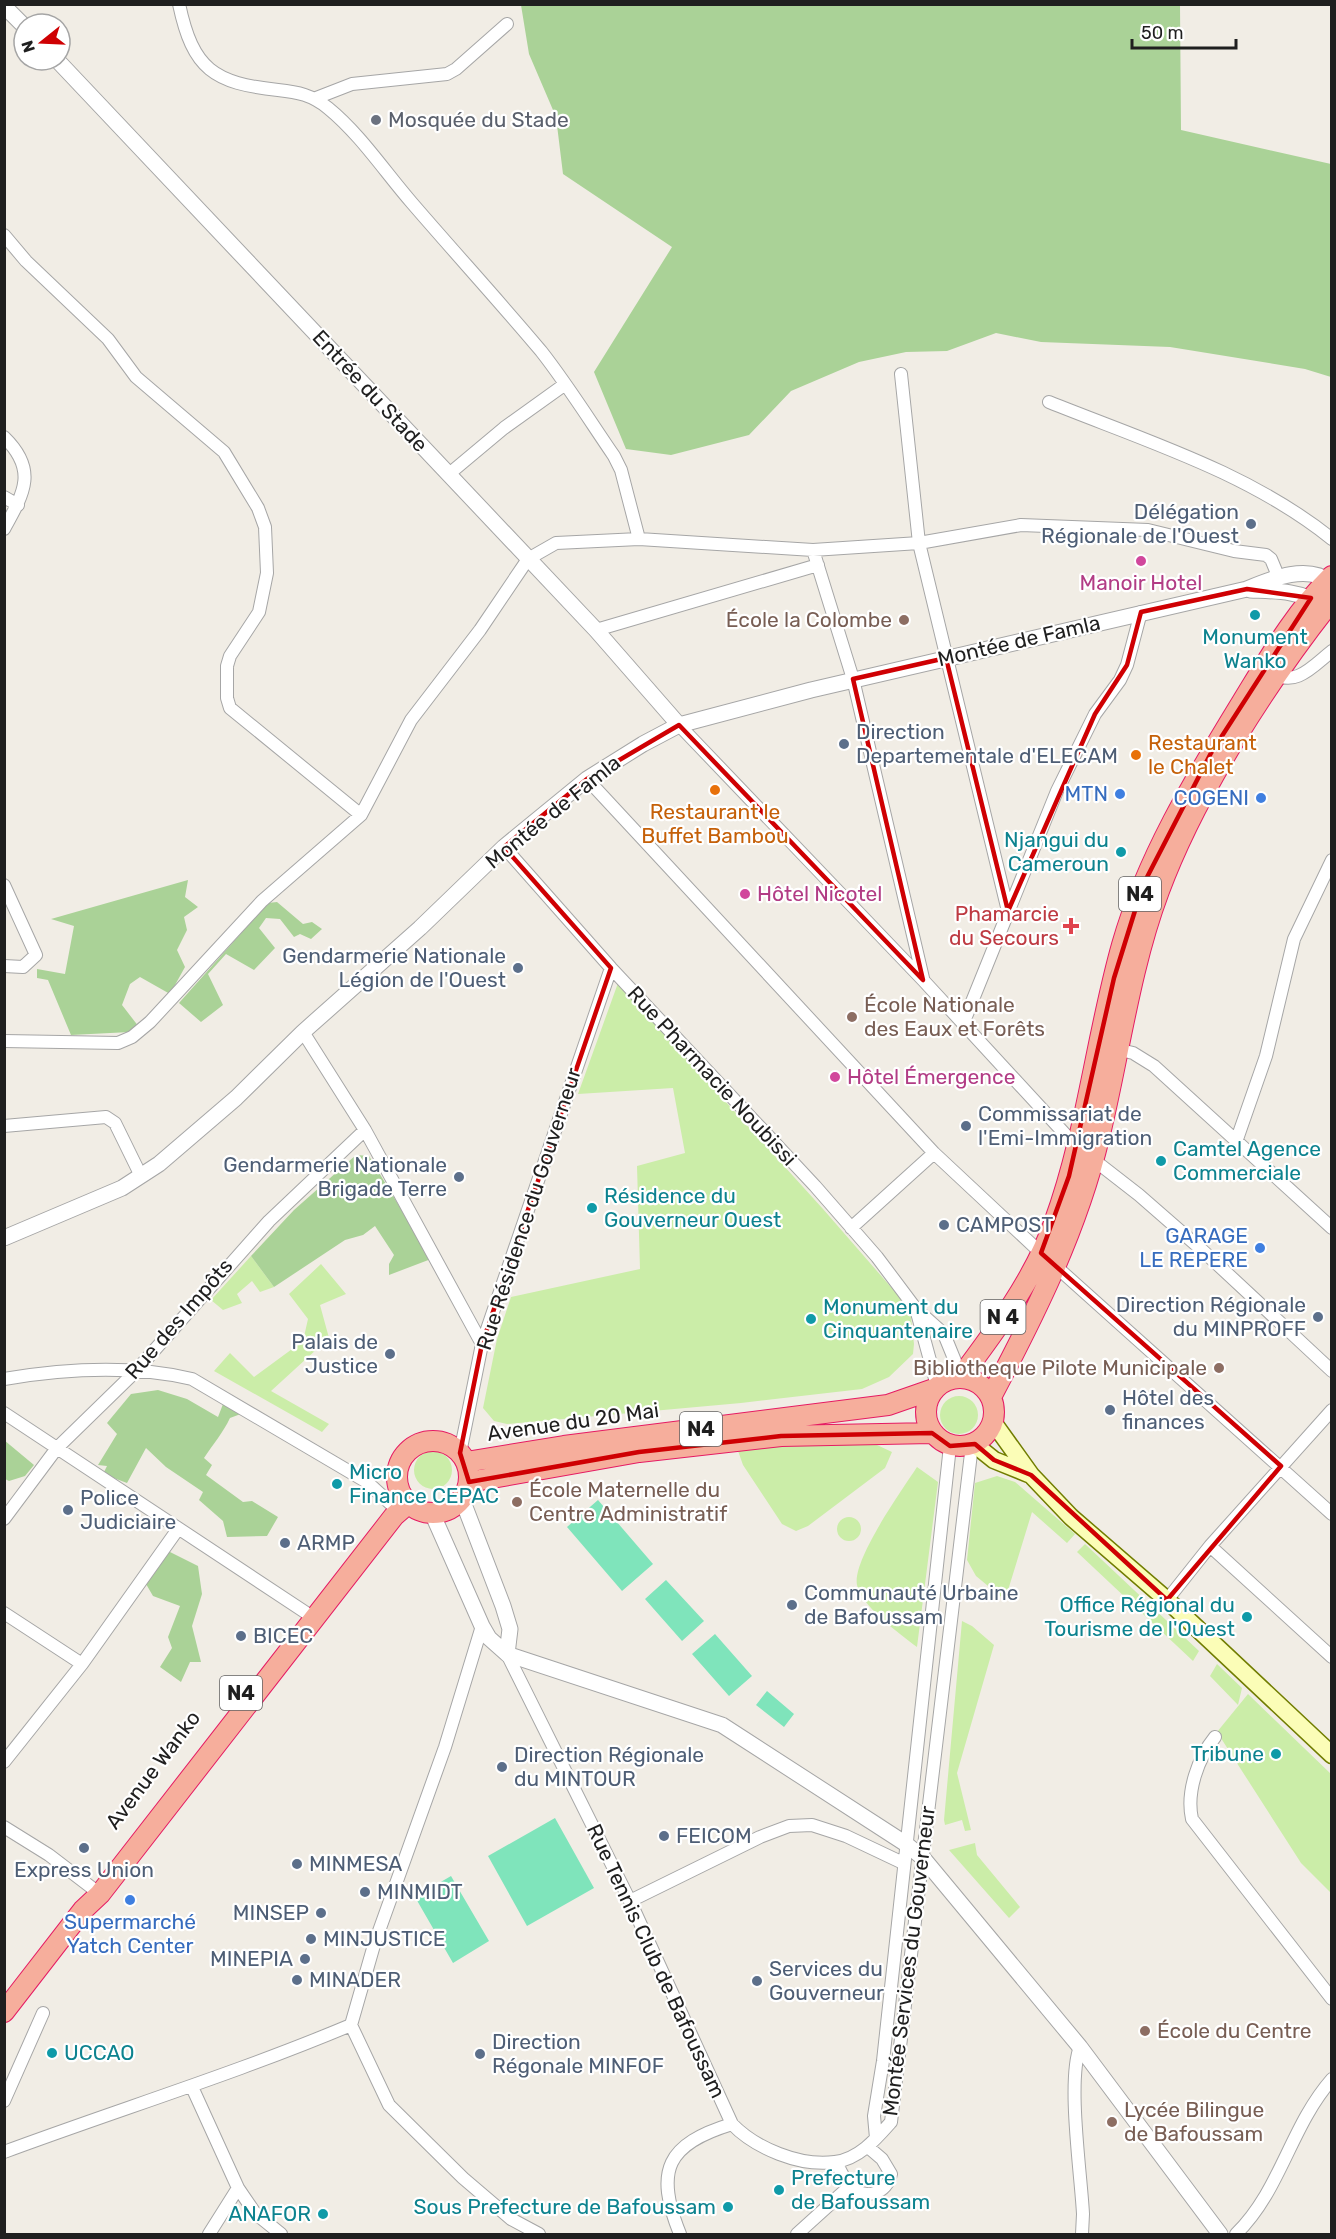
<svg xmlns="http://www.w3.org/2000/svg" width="1336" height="2239" viewBox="0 0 1336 2239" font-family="Rubik,sans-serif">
  <rect width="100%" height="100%" fill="#f1ede5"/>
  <path fill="#cbeda8" d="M618 983 823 1209 910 1309 914 1344 913 1354 889 1377 862 1389 741 1403 507 1424 494 1421 483 1408 497 1339 511 1297 640 1269 637 1166 685 1153 673 1088 578 1094Z
    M251 1256 274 1287 260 1292 252 1281 237 1294 242 1303 223 1310 211 1300Z
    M321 1264 346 1294 320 1305 329 1338 271 1391 329 1424 322 1432 214 1371 230 1353 254 1377 303 1341 308 1319 289 1294Z
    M940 1415a19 19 0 1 1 38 0a19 19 0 1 1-38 0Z
    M854 1441 877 1445 892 1452 885 1468 808 1526 796 1531 782 1524 743 1465 737 1448Z
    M414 1470a19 19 0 1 1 38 0a19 19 0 1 1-38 0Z
    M917 1467 938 1482 917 1647C900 1634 861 1606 857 1585 852 1560 902 1490 917 1467Z
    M997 1476 1015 1482 1075 1534 1067 1543 1032 1512 1005 1600 976 1576 967 1560 975 1483Z
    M837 1529a12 12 0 1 1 24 0a12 12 0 1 1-24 0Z
    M1085 1544 1199 1651 1193 1661 1077 1552Z
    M962 1621 972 1626 994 1645 957 1773 971 1830 965 1831 962 1820 945 1825 944 1820Z
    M1217 1664 1242 1688 1238 1705 1210 1676Z
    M1248 1694 1331 1774V1893L1301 1863 1217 1732Z
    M975 1843 977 1855 1020 1907 1009 1918 949 1850Z"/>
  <path fill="#aad297" d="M521 5H1180L1181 130 1331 164V377L1305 369 1170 347 1041 342 996 333 947 351 906 352 859 362 791 391 749 435 671 455 626 449 594 372 672 247 563 174 556 117 529 54Z
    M188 880 185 897 198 907 184 917 187 930 177 950 185 967 170 994 140 977 130 984 122 1005 139 1027 130 1032 71 1035 48 980 37 978V969L65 974 74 926 51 919Z
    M277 902 303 924 312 922 322 929 311 939 300 934 294 937 280 919 266 918 259 928 275 948 254 970 226 954 208 974 223 1005 201 1022 179 1003 268 903Z
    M356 1155 369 1156 431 1259 389 1275V1264L394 1255 375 1226 363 1235 345 1240 274 1287 251 1256 294 1210Z
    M158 1390 187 1399 218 1417 225 1399 246 1412 230 1418C223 1433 213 1444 204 1458L212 1465 206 1475 243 1502 252 1501 278 1517 267 1536 227 1537 223 1521 199 1500 203 1492 166 1467 146 1448 127 1483 103 1474 107 1466 98 1465 117 1434 107 1423 131 1394Z
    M4 1440 34 1465 25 1476 9 1481 5 1479Z
    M166 1550 198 1566 202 1594 192 1626 201 1662H190L181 1682 160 1667 172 1648 168 1637 180 1606 153 1596 146 1584Z"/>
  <path fill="#7fe4bb" d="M598 1500 653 1564 622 1591 567 1527Z
    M666 1580 704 1621 682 1641 645 1599Z
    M715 1634 752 1676 729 1696 692 1654Z
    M767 1691 794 1714 784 1727 756 1705Z
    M555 1818 594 1888 527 1926 488 1856Z
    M451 1876 489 1941 453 1963 415 1897Z"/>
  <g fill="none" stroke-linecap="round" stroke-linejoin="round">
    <defs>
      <path id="minor" d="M179 4C193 70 214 83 278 90 298 92 312 95 328 108 360 134 385 172 412 203 455 253 499 301 541 351 567 384 590 421 614 456L621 470 639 539
        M316 98 352 84 447 74 456 69 507 24
        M4 235 26 261 108 339 136 377 224 452 258 508 265 527 267 573 259 612 230 656 227 666V698L230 708 361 815
        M901 374 919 543 1008 911
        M1049 402C1146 441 1250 473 1332 539
        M4 437C38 470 24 493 4 529
        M449 474 504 428 564 385
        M4 497 18 505
        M813 550 853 679 923 978
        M596 630 818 565
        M1272 672C1295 689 1314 665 1332 651
        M679 725 923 980 1076 1146 1139 1195 1202 1250 1332 1371
        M587 779 934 1153 1041 1253 1332 1514
        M504 847 611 968 815 1186 877 1257 916 1309 944 1334 955 1361 958 1378
        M4 885 36 955 23 967 4 966
        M963 1024 1057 791 1095 714 1120 680 1127 665 1141 612
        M303 1032 365 1130 482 1344
        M4 1041 118 1043 132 1037 150 1022 262 901 361 815 411 720 480 630 528 559 556 543 639 539 813 550 919 543 1021 525 1148 530 1234 551 1266 555 1271 559 1276 571 1274 584
        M1112 1048 1133 1053 1154 1066 1332 1228
        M4 1126 106 1117 115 1123 141 1176
        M1236 1142 1266 1056 1294 939 1332 860
        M851 1228 934 1153
        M916 1309 937 1386
        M4 1379C64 1369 132 1365 192 1379L367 1482 392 1505
        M4 1413 314 1618
        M460 1453 482 1344 611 968
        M4 1519 57 1448 135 1372 269 1221 365 1130
        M1210 1546 1332 1657
        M1167 1600 1210 1546 1332 1410
        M4 1613 82 1664
        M482 1626 445 1747 374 1945 351 2025 389 2105 463 2178 511 2219 539 2234
        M507 1654 630 1901 732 2124C755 2148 800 2167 835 2162 859 2159 876 2139 891 2122L972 1445
        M1215 1737C1198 1758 1186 1792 1192 1819L1332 1999
        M4 1762 82 1664 178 1529
        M4 1827 49 1855 100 1894
        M630 1901 760 1837 789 1826 812 1825 846 1836 903 1863
        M1080 2047C1067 2081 1081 2174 1083 2214L1082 2234
        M192 2087 238 2188 255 2213 281 2234
        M4 2101 43 2013
        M876 2138 874 2116 883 2061 950 1446
        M4 2152C120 2109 237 2073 351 2025
        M836 2162C840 2170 845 2181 851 2187 865 2200 887 2194 891 2174L882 2159 868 2147
        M209 2234 238 2188
        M680 2234C654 2170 667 2144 732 2124
        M797 2234 850 2186
        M1236 2234C1281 2190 1290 2127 1332 2079"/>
      <path id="tertiary" d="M4 6 24 26
        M57 60 596 630 679 725
        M1250 590C1272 591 1300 590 1319 604
        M4 1238 122 1188 159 1164 236 1098 303 1032 420 928 504 847 587 779 643 744 679 725 811 690 1247 589C1271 579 1308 563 1332 583
        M462 1499 503 1606 510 1629 507 1654
        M432 1513 482 1626 489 1638 507 1654 722 1725 906 1844 923 1858 1080 2047 1220 2234"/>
      <path id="secondary" d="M993 1422 1031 1475 1071 1517 1167 1600 1332 1755
        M974 1444 994 1460 1031 1475"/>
      <path id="trunk" d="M926 1412a34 34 0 1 1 68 0a34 34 0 1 1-68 0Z
        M960 1378C996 1330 1034 1279 1054 1223 1087 1133 1096 1037 1122 945 1147 857 1195 779 1242 702 1269 658 1295 612 1332 576
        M991 1397C1035 1314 1077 1230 1099 1138 1119 1057 1129 971 1159 891 1195 794 1267 682 1332 600
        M397 1477a36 36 0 1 1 72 0a36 36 0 1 1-72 0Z
        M466 1462 564 1446 888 1405 934 1389
        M469 1482 639 1452 781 1436 932 1433
        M4 2012 83 1910 100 1894 394 1516 409 1503"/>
    </defs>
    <use href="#minor" stroke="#a6a6a6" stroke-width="14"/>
    <use href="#tertiary" stroke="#a6a6a6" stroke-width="17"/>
    <use href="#secondary" stroke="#717d00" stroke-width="19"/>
    <use href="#trunk" stroke="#e51b63" stroke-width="22"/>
    <use href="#minor" stroke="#fff" stroke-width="12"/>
    <use href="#tertiary" stroke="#fff" stroke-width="15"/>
    <use href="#secondary" stroke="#fbfdb7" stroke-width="16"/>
    <use href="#trunk" stroke="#f6ae9c" stroke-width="20"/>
  </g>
  <path fill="none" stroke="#cf0003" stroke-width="4.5" stroke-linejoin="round" d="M1247 589 1311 598 1211 753 1143 885 1114 978 1069 1176 1041 1253 1281 1466 1167 1600 1031 1475 994 1460 975 1444 950 1446 932 1433 781 1436 639 1452 469 1482 460 1453 482 1344 611 968 504 847 587 779 679 725 923 980 853 679 946 658 1008 911 1095 714 1127 665 1141 612Z"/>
  <circle fill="#6b7280" stroke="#fff" stroke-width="2" cx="376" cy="120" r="6"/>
  <g fill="#5c6f8a" stroke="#fff" stroke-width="2">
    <circle cx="1251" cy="524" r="6"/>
    <circle cx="844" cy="744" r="6"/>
    <circle cx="518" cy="968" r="6"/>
    <circle cx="966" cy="1126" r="6"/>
    <circle cx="459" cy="1177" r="6"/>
    <circle cx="944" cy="1225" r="6"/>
    <circle cx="1318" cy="1317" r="6"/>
    <circle cx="390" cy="1354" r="6"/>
    <circle cx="1110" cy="1410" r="6"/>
    <circle cx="68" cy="1510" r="6"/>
    <circle cx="285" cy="1543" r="6"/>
    <circle cx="792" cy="1605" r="6"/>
    <circle cx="241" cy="1636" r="6"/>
    <circle cx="502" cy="1767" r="6"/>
    <circle cx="664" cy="1836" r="6"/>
    <circle cx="84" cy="1848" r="6"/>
    <circle cx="297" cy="1864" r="6"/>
    <circle cx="365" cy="1892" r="6"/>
    <circle cx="321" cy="1913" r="6"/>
    <circle cx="311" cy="1939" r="6"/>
    <circle cx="305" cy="1959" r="6"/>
    <circle cx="297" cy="1980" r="6"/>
    <circle cx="757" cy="1981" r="6"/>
    <circle cx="480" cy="2054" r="6"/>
  </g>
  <g fill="#d1479c" stroke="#fff" stroke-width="2">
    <circle cx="1141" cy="561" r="6"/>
    <circle cx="745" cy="894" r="6"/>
    <circle cx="835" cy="1077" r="6"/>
  </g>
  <g fill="#0f9aa8" stroke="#fff" stroke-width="2">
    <circle cx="1255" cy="615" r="6"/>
    <circle cx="1121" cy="852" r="6"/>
    <circle cx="1161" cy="1161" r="6"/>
    <circle cx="592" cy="1208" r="6"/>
    <circle cx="811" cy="1319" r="6"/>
    <circle cx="337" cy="1484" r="6"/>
    <circle cx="1247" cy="1617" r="6"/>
    <circle cx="1276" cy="1754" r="6"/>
    <circle cx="52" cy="2053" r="6"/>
    <circle cx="779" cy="2190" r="6"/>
    <circle cx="728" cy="2207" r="6"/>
    <circle cx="323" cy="2214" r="6"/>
  </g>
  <g fill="#8d6e63" stroke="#fff" stroke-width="2">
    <circle cx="904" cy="620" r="6"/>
    <circle cx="852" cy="1017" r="6"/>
    <circle cx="1219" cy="1368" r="6"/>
    <circle cx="517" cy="1502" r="6"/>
    <circle cx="1145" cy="2031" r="6"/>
    <circle cx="1112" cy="2122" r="6"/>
  </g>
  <g fill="#e8710a" stroke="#fff" stroke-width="2">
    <circle cx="1136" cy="755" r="6"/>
    <circle cx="715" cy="790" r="6"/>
  </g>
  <g fill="#3f7fe0" stroke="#fff" stroke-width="2">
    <circle cx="1120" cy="794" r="6"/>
    <circle cx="1261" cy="798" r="6"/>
    <circle cx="1260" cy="1248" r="6"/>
    <circle cx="130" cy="1900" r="6"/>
  </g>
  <path fill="#e0444e" stroke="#fff" stroke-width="2" d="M1068 917h6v6h6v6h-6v6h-6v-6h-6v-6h6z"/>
  <g text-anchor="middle" stroke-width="4.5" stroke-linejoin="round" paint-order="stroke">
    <g fill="#fff" stroke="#626262" stroke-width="1.5">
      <rect x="1119" y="877" width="42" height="34" rx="4.5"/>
      <rect x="980.5" y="1300" width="45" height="34" rx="4.5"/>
      <rect x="680" y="1412" width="42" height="34" rx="4.5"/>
      <rect x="220" y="1676" width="42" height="34" rx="4.5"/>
    </g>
    <g font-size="20" font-weight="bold" fill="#1f1f1f">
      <text x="1140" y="901">N4</text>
      <text x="1003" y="1324">N 4</text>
      <text x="701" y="1436">N4</text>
      <text x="241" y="1700">N4</text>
    </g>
    <g font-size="21" fill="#5b616d" stroke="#fff" text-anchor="start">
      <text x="388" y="127">Mosquée du Stade</text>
    </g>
    <g font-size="21" fill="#1f1f1f" stroke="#fff">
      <text transform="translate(370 391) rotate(47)" y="7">Entrée du Stade</text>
      <text transform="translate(1019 641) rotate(-13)" y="7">Montée de Famla</text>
      <text transform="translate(553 812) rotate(-39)" y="7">Montée de Famla</text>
      <text transform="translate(712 1076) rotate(47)" y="7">Rue Pharmacie Noubissi</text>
      <text transform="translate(529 1209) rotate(-72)" y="7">Rue Résidence du Gouverneur</text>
      <text transform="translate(179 1319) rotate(-49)" y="7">Rue des Impôts</text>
      <text transform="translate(573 1422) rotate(-8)" y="7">Avenue du 20 Mai</text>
      <text transform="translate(153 1770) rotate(-53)" y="7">Avenue Wanko</text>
      <text transform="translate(656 1961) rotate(65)" y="7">Rue Tennis Club de Bafoussam</text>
      <text transform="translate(909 1961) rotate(-83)" y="7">Montée Services du Gouverneur</text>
    </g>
    <g font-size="21" fill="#4e5e75" stroke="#fff" text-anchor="start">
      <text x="1239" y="519" text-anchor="end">Délégation<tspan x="1239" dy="24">Régionale de l'Ouest</tspan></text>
      <text x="856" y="739">Direction<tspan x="856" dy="24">Departementale d'ELECAM</tspan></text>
      <text x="506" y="963" text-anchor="end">Gendarmerie Nationale<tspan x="506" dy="24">Légion de l'Ouest</tspan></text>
      <text x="978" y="1121">Commissariat de<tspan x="978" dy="24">l'Emi-Immigration</tspan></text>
      <text x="447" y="1172" text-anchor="end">Gendarmerie Nationale<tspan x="447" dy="24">Brigade Terre</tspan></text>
      <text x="956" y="1232">CAMPOST</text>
      <text x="1306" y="1312" text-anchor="end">Direction Régionale<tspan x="1306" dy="24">du MINPROFF</tspan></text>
      <text x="378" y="1349" text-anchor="end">Palais de<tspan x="378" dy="24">Justice</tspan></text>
      <text x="1122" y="1405">Hôtel des<tspan x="1122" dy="24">finances</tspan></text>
      <text x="80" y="1505">Police<tspan x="80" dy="24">Judiciaire</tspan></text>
      <text x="297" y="1550">ARMP</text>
      <text x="804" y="1600">Communauté Urbaine<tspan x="804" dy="24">de Bafoussam</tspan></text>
      <text x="253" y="1643">BICEC</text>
      <text x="514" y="1762">Direction Régionale<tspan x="514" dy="24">du MINTOUR</tspan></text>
      <text x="676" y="1843">FEICOM</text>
      <text x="309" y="1871">MINMESA</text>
      <text x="84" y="1877" text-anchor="middle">Express Union</text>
      <text x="377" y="1899">MINMIDT</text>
      <text x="309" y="1920" text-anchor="end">MINSEP</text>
      <text x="323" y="1946">MINJUSTICE</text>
      <text x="293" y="1966" text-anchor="end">MINEPIA</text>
      <text x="769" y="1976">Services du<tspan x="769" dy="24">Gouverneur</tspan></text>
      <text x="309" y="1987">MINADER</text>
      <text x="492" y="2049">Direction<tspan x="492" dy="24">Régonale MINFOF</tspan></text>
    </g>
    <g font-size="21" fill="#b23c85" stroke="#fff" text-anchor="start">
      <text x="1141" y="590" text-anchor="middle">Manoir Hotel</text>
      <text x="757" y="901">Hôtel Nicotel</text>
      <text x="847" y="1084">Hôtel Émergence</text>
    </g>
    <g font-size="21" fill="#785e54" stroke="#fff" text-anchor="start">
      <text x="892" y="627" text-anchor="end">École la Colombe</text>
      <text x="864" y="1012">École Nationale<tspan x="864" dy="24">des Eaux et Forêts</tspan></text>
      <text x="1207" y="1375" text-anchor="end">Bibliotheque Pilote Municipale</text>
      <text x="529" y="1497">École Maternelle du<tspan x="529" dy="24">Centre Administratif</tspan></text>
      <text x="1157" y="2038">École du Centre</text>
      <text x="1124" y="2117">Lycée Bilingue<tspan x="1124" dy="24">de Bafoussam</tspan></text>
    </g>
    <g font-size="21" fill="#0d838f" stroke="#fff" text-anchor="start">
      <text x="1255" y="644" text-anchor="middle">Monument<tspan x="1255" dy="24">Wanko</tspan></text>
      <text x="1109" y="847" text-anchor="end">Njangui du<tspan x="1109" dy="24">Cameroun</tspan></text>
      <text x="1173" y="1156">Camtel Agence<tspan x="1173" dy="24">Commerciale</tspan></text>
      <text x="604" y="1203">Résidence du<tspan x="604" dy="24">Gouverneur Ouest</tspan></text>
      <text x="823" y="1314">Monument du<tspan x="823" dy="24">Cinquantenaire</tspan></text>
      <text x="349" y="1479">Micro<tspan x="349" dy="24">Finance CEPAC</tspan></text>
      <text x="1235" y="1612" text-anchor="end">Office Régional du<tspan x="1235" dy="24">Tourisme de l'Ouest</tspan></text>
      <text x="1264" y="1761" text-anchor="end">Tribune</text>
      <text x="64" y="2060">UCCAO</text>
      <text x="791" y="2185">Prefecture<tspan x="791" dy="24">de Bafoussam</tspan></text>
      <text x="716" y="2214" text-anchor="end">Sous Prefecture de Bafoussam</text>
      <text x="311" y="2221" text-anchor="end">ANAFOR</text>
    </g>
    <g font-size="21" fill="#c56008" stroke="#fff" text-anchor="start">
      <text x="1148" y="750">Restaurant<tspan x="1148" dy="24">le Chalet</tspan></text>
      <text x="715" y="819" text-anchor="middle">Restaurant le<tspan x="715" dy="24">Buffet Bambou</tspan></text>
    </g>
    <g font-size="21" fill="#366cbe" stroke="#fff" text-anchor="end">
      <text x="1108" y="801">MTN</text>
      <text x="1249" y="805">COGENI</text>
      <text x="1248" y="1243">GARAGE<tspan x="1248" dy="24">LE REPERE</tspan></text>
      <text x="130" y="1929" text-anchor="middle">Supermarché<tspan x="130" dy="24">Yatch Center</tspan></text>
    </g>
    <g font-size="21" fill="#be3a42" stroke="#fff" text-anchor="end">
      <text x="1059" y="921">Phamarcie<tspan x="1059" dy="24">du Secours</tspan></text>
    </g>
  </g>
  <rect width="1336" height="2239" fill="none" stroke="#1f1f1f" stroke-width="12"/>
  <g transform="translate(42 42) rotate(252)"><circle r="28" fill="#ffffff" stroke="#a5a5a5" stroke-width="1.5"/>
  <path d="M0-4.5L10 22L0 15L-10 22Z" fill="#cf0003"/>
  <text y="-9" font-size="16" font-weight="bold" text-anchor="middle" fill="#1f1f1f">N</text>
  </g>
  <path d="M1132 39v9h104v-9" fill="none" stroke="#1f1f1f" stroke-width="3"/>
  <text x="1141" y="39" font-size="18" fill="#1f1f1f" stroke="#ffffff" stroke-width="4.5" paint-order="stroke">50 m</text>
</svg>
